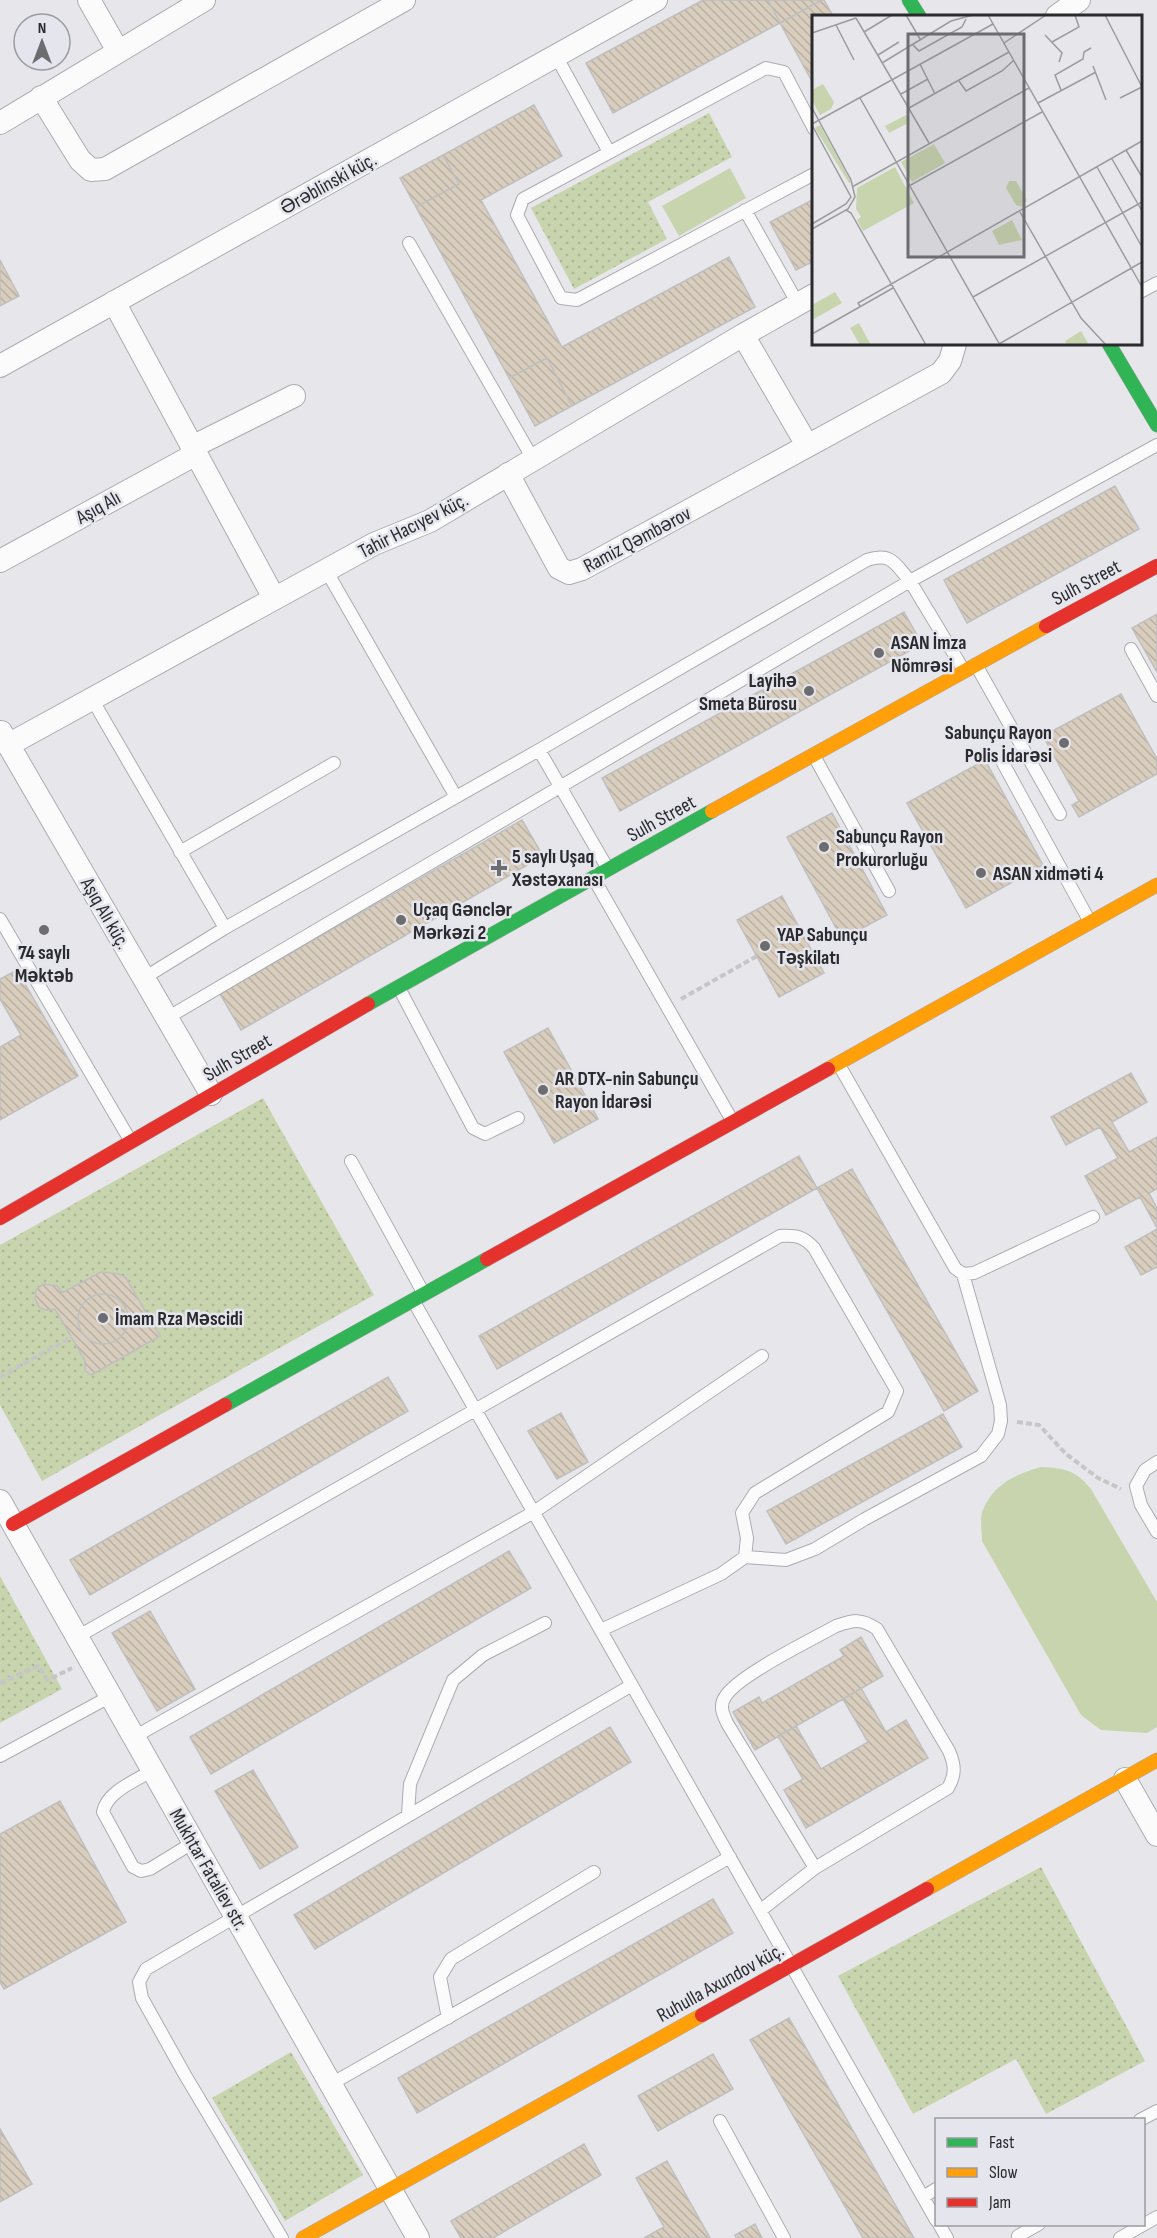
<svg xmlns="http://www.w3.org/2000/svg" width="1157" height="2238" viewBox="0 0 1157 2238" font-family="'Sofia Sans Condensed',sans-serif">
  <defs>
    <pattern id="park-dots" width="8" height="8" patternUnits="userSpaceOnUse" patternTransform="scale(1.5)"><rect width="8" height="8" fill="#c8d4ae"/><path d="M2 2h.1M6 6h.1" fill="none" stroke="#acb696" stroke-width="1.8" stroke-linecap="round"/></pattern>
    <pattern id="building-back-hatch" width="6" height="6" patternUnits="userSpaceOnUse" patternTransform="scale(1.5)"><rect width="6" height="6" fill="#d9cebe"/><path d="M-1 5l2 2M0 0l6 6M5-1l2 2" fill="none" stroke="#bab1a4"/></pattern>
  </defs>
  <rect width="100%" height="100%" fill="#e7e7eb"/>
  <path fill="url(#park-dots)" d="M709 113 732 157 648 202 667 239 574 289 531 208Z
    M263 1098 374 1295 42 1481 0 1405V1245Z
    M0 1576 62 1689 0 1723Z
    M1041 1867 1145 2061 1046 2114 1016 2059 913 2114 838 1976Z
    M291 2052 363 2175 285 2221 212 2098Z"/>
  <path fill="#c8d4ae" d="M730 168 746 198 679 236 662 206Z
    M1041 1467C1064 1468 1076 1470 1091 1489L1157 1602V1727L1147 1733 1101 1730 1081 1715 982 1541C982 1533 980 1520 982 1512 993 1484 1014 1475 1041 1467Z"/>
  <path fill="url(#building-back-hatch)" stroke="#bfbfc0" stroke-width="1.5" d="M703 0H768L780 23 613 113 586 63Z
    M768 0H822L780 23Z
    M822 0H824L833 16H814V85L780 23Z
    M534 105 562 156 481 200 562 347 729 257 755 307 572 406 547 358 509 378 416 207 459 184 443 155Z
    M443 155 459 184 416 207 400 178Z
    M814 199V261L796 270 770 222Z
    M0 260 19 296 0 306Z
    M547 358 572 406 535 426 509 378Z
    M1115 486 1139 529 967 623 944 580Z
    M904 612 922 644 620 811 602 778Z
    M1157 614V672L1132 628Z
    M1121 694 1157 759V774L1079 817 1072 805 1079 801 1043 736Z
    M985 760 1043 865 966 908 907 803Z
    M832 813 887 915 842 939 787 837Z
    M522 820 543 856 241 1030 220 994Z
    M782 896 824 973 779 997 737 920Z
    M17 970 78 1076 0 1120V1047L21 1035 0 999V979Z
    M548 1028 598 1119 554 1143 504 1052Z
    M1131 1073 1147 1102 1112 1122 1129 1152 1157 1137V1189L1149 1193 1157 1208V1228L1140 1197 1106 1215 1085 1176 1118 1158 1100 1127 1066 1145 1051 1117Z
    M799 1156 817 1188 497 1369 479 1336Z
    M852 1169 978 1391 944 1411 817 1188Z
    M1157 1229V1267L1141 1275 1125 1247Z
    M101 1272 119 1274 126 1278 160 1336 91 1375 85 1370V1360L55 1309 47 1310 40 1308 35 1299 36 1290 43 1284 57 1286 62 1293Z
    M78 1319a25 25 0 1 1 50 0a25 25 0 1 1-50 0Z
    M388 1377 408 1411 90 1595 70 1560Z
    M561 1413 588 1462 557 1479 528 1431Z
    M943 1414 962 1447 786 1544 767 1511Z
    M509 1551 531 1588 211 1774 190 1737Z
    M150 1611 195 1689 157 1711 112 1633Z
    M861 1637 883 1676 755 1750 733 1712 759 1697 762 1703 844 1656 840 1650Z
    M861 1688 886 1732 906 1720 928 1758 806 1828 784 1790 803 1779 778 1736 796 1726 821 1769 868 1742 843 1699Z
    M610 1727 631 1762 315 1949 294 1915Z
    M253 1770 298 1847 260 1869 215 1791Z
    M60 1801 126 1922 4 1989 0 1982V1834Z
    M713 1899 733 1933 417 2113 398 2078Z
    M789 2018 914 2238H863L750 2040Z
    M713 2054 733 2089 658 2131 638 2096Z
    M0 2129 32 2184 0 2202Z
    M584 2144 601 2175 493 2238H461L451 2221Z
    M667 2161 710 2238H644L664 2227 636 2178Z
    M755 2224 762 2238H736L735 2235Z"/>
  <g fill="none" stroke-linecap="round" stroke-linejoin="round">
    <defs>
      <path id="lane" d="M556 56 609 152
        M814 129 784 72 766 68 523 199 517 215 561 298 577 300 814 174
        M745 210 798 304
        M409 243 533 459
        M1140 292 1157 283
        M326 570 456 797
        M1131 649 1157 696
        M976 665 1060 814
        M92 699 225 928
        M539 750 608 869
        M814 756 889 891
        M1003 763 1090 922
        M180 852 334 763
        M594 879 733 1122
        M0 919 130 1140
        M144 978 225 928 539 750 867 560C892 552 895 564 910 581L1157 445
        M399 988 473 1128 485 1134 518 1118
        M167 1018 910 581 963 669
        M839 1065 955 1268 963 1274 974 1273 1093 1217
        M351 1161 424 1294
        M414 1302 936 2220
        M1157 1462 1145 1470 1136 1486 1141 1505 1157 1532
        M745 1557 786 1560 815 1549 865 1519 981 1456 998 1434 1001 1421 1000 1405 963 1274
        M77 1637 780 1236C796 1235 803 1236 814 1248L897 1391 888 1412 755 1493 742 1513 747 1538 745 1557 721 1574 601 1630
        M134 1737 534 1512 762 1356
        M0 1756 111 1696
        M153 1770C136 1781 107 1791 103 1812L133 1867 141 1871 150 1869 194 1842
        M408 1814 410 1784 453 1680 483 1655 545 1623
        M761 1910 815 1868 948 1788C956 1774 955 1765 949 1751L877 1629C861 1618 854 1620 836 1626 811 1640 737 1676 725 1697 719 1706 723 1714 727 1723L815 1868
        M448 2018 440 1977 451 1959 594 1872
        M331 2084 730 1857
        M1140 2120 1157 2111
        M720 2121 784 2238
        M923 2197 936 2189
        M939 2224 947 2238
        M1018 2236 1039 2224
        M282 2238 185 2075 142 1998 139 1982 146 1969 632 1685
        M1120 2238 1157 2217"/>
      <path id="street" d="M89 0 118 51
        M1057 16 1079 0
        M41 97 80 160 91 170 105 169 404 0
        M0 123 204 0
        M114 302 274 598
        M743 335 807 445
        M0 366 656 0
        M192 447 294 396
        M508 474 559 568 569 573 582 569 941 373 950 361 955 344
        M0 561 196 454
        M1 732 211 1094
        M8 745 374 544 430 521 743 335 814 295
        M0 1501 418 2238
        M1125 1779 1157 1835"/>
      <path id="fast" d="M909 0 919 16
        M1109 344 1157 425
        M368 1004 712 811
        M225 1405 487 1259"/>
      <path id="slow" d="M712 811 1046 626
        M828 1069 1157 885
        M927 1889 1157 1760
        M303 2238 702 2015"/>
      <path id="jam" d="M1046 626 1157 566
        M0 1218 368 1004
        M487 1259 828 1069
        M13 1524 225 1405
        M702 2015 927 1889"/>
    </defs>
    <use href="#lane" stroke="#acacb0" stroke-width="14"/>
    <use href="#street" stroke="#acacb0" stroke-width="24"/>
    <use href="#fast" stroke="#acacb0" stroke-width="15"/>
    <use href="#slow" stroke="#acacb0" stroke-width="15"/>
    <use href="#jam" stroke="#acacb0" stroke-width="15"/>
    <path stroke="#c6c6c7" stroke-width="4" stroke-dasharray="6 3" stroke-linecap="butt" d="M681 999 757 956
      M0 1377 72 1337
      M1017 1422 1039 1425 1066 1454 1098 1478 1121 1489
      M0 1683 38 1666 48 1680 72 1668"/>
    <use href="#lane" stroke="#fbfbfc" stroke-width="12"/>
    <use href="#street" stroke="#fbfbfc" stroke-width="22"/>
    <use href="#fast" stroke="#30b455" stroke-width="14"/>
    <use href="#slow" stroke="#ff9f0a" stroke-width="14"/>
    <use href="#jam" stroke="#e5322d" stroke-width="14"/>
  </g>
  <g fill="#6d6d70" stroke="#e5e5ed" stroke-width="2">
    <circle cx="879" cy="653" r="6"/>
    <circle cx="809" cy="691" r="6"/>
    <circle cx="1064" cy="743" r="6"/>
    <circle cx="824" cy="847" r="6"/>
    <path d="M496 859h6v6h6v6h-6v6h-6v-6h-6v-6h6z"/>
    <circle cx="981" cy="873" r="6"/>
    <circle cx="401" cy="920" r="6"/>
    <circle cx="44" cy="930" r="6"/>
    <circle cx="765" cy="946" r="6"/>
    <circle cx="543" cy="1090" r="6"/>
    <circle cx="103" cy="1318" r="6"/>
  </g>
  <g text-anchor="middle" stroke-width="5" stroke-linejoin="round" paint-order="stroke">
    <g font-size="20" fill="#2b2b2e" stroke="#e5e5ed">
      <text transform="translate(328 183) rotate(-29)" y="7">Ərəblinski küç.</text>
      <text transform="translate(98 507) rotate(-29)" y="7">Aşıq Alı</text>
      <text transform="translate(413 525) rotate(-27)" y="7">Tahir Hacıyev küç.</text>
      <text transform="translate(637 539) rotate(-28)" y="7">Ramiz Qəmbərov</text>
      <text transform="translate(1086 582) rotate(-28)" y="7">Sulh Street</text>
      <text transform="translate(661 818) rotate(-29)" y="7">Sulh Street</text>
      <text transform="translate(106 913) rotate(60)" y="7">Aşıq Alı küç.</text>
      <text transform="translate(237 1057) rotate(-30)" y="7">Sulh Street</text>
      <text transform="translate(209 1869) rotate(60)" y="7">Mukhtar Fataliev str.</text>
      <text transform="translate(720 1982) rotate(-29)" y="7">Ruhulla Axundov küç.</text>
    </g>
    <g font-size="20" font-weight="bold" fill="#2b2b2e" stroke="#e5e5ed" text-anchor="start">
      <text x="891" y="649">ASAN İmza<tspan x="891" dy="23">Nömrəsi</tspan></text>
      <text x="797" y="687" text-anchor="end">Layihə<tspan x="797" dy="23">Smeta Bürosu</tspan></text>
      <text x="1052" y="739" text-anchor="end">Sabunçu Rayon<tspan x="1052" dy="23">Polis İdarəsi</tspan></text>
      <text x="836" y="843">Sabunçu Rayon<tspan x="836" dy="23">Prokurorluğu</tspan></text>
      <text x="512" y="863">5 saylı Uşaq<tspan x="512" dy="23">Xəstəxanası</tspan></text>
      <text x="993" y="880">ASAN xidməti 4</text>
      <text x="413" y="916">Uçaq Gənclər<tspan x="413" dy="23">Mərkəzi 2</tspan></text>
      <text x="777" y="941">YAP Sabunçu<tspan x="777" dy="23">Təşkilatı</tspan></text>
      <text x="44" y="959" text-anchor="middle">74 saylı<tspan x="44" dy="23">Məktəb</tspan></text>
      <text x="555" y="1085">AR DTX-nin Sabunçu<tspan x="555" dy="23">Rayon İdarəsi</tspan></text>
      <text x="115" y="1325">İmam Rza Məscidi</text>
    </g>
  </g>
  <g transform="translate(812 15)">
    <rect width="330" height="330" fill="#e7e7eb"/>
    <path d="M11 69 22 87 19 94 8 100 0 85V75ZM8 110 39 167 37 168 3 113ZM122 129 133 148 100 167 89 147ZM83 152 102 188 51 216 45 205 49 202 44 194 45 173ZM200 205 210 225 187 230 180 216ZM47 308 59 330H48L38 313Z" fill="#c8d4ae"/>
    <path d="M94 100 98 107 77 118 73 111ZM197 166H204L215 185 210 192 204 190 194 173ZM23 277 30 288 0 305V290ZM269 316 277 330H255L253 326Z" fill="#c8d4ae"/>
    <path fill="none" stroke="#9c9c9f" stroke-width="1.5" d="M94 0 108 24M176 0 330 272M293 0 330 72M44 3 117 128M24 10 42 45M52 17 80 0M0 18 44 3M233 20 250 38 247 47M240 27 267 12 263 0M192 28 234 0M100 29 107 36 150 12 154 4M66 40 87 27M70 48 139 6 161 0M108 49 123 79M281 51 294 85M147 66 154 76 190 56 202 45M249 75 243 60 271 44 272 37 279 33M89 79 116 64M48 83 188 330M308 83 330 72M226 88 284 57M0 93 39 165 43 182 36 194 0 214M97 93 197 37M0 109 181 9M0 110 39 182 34 189 0 209M314 135 330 162M300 144 330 196M285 152 330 232M97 171 230 97M40 172 217 73M34 195 39 198 114 330M208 197 269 303 294 330M161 282 330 187M48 291 46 288 330 126M0 319 81 273M187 329 330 247"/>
    <path fill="#6d6d70" fill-opacity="0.15" stroke="#6d6d70" stroke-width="3" d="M96 19H212V242H96Z"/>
    <rect width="330" height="330" fill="none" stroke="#2b2b2e" stroke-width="3"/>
  </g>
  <rect x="935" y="2118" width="210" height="108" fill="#e5e5ed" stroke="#9b9ba1" stroke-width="1.5"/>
  <rect x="947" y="2138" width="30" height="9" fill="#30b455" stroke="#9b9ba1" stroke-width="1.5"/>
  <text x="989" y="2148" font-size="18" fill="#2b2b2e">Fast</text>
  <rect x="947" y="2168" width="30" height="9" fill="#ff9f0a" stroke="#9b9ba1" stroke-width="1.5"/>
  <text x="989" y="2178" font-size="18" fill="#2b2b2e">Slow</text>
  <rect x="947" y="2198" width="30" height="9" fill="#e5322d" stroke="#9b9ba1" stroke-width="1.5"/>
  <text x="989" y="2208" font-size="18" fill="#2b2b2e">Jam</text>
  <g transform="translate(42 42)"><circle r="28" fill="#e5e5ed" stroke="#9b9ba1" stroke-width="1.5"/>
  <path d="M0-4.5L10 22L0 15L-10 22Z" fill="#6d6d70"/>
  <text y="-9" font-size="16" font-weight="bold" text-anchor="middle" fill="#2b2b2e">N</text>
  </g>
</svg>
